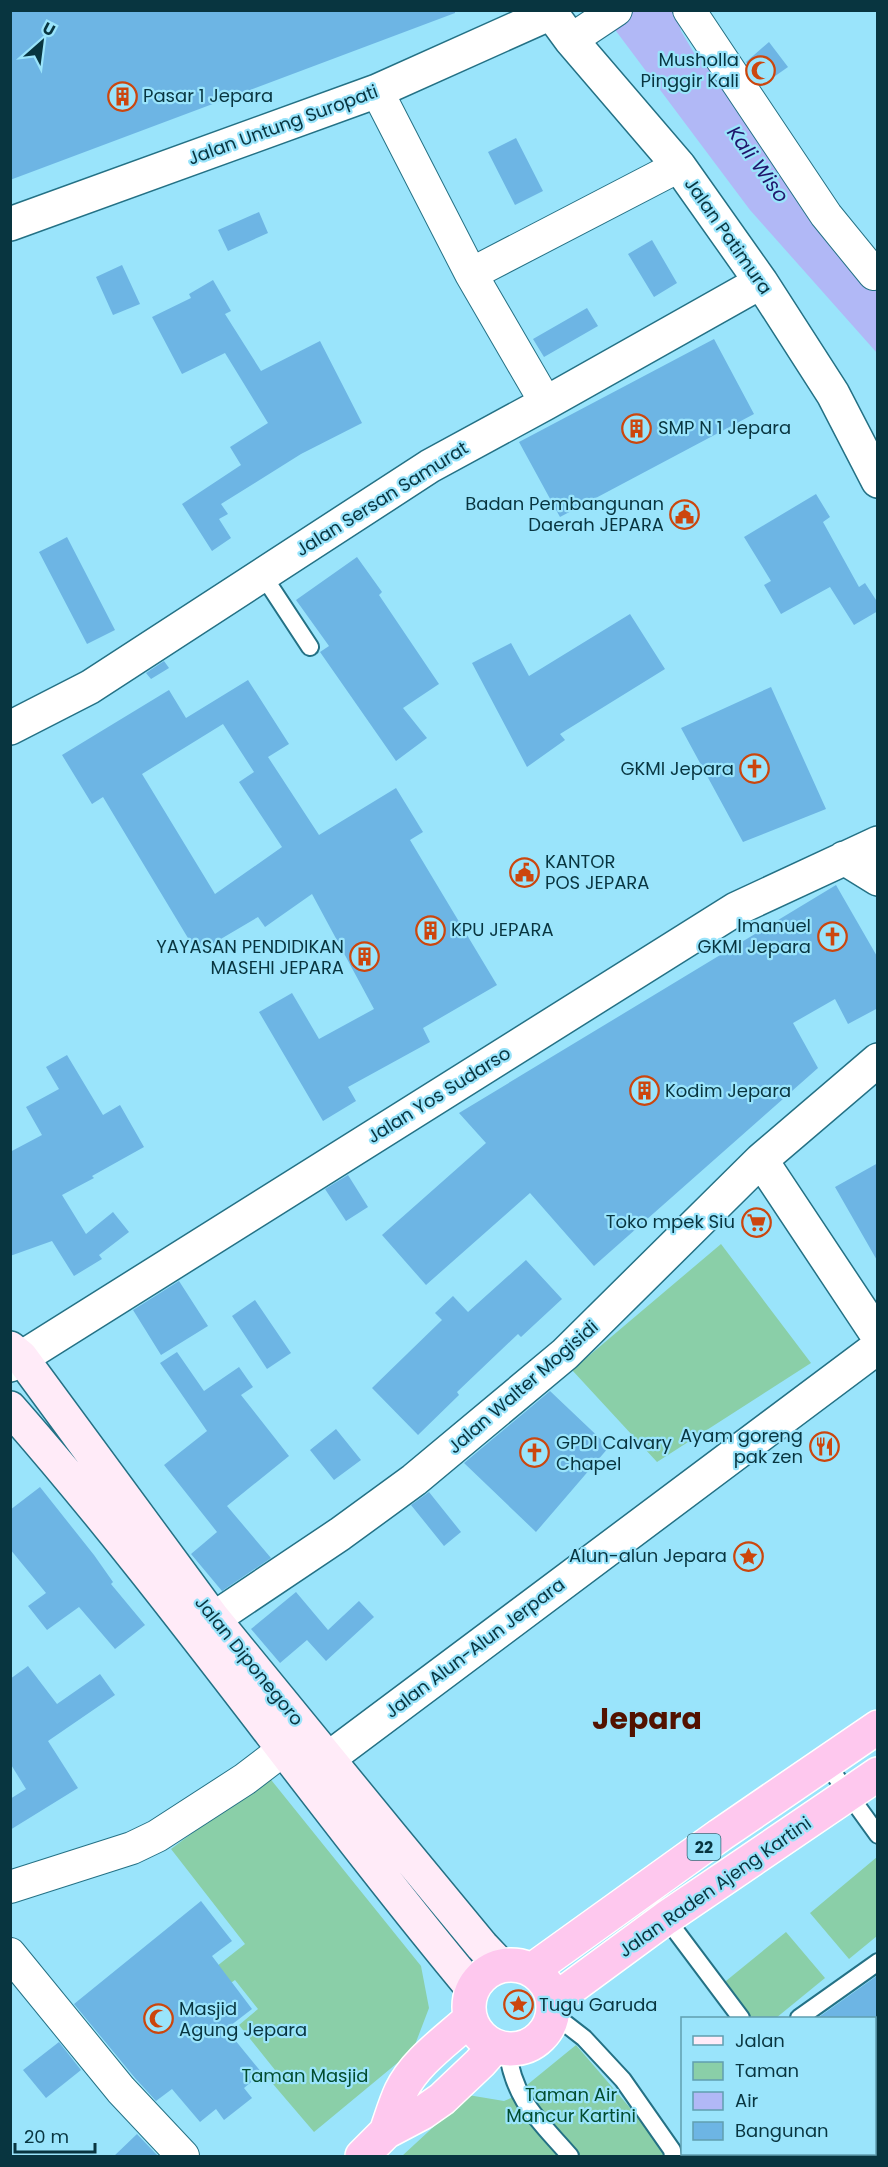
<svg xmlns="http://www.w3.org/2000/svg" width="888" height="2167" viewBox="0 0 888 2167" font-family="Poppins,sans-serif">
  <rect width="100%" height="100%" fill="#9ae4fb"/>
  <path fill="#8acfa8" d="M721 1244 811 1363 657 1462 572 1370Z
    M268 1776 421 1966 429 2008 413 2050 314 2132 267 2077 275 2070 239 2025 258 2009 235 1980 216 1993 203 1977 245 1944 171 1849Z
    M877 1857V1936L849 1959 810 1913Z
    M786 1932 825 1978 776 2018H750L721 1985Z
    M576 2045 668 2152 666 2156H402L468 2095 504 2101 511 2098Z"/>
  <path fill="#b1b8f6" d="M601 11H675L681 31 697 58 710 55 877 280V353L750 210Z"/>
  <path fill="#6db5e4" fill-rule="evenodd" d="M10 10H455V13L10 180Z
    M769 42 788 67 761 86 746 62Z
    M516 138 543 191 515 205 488 152Z
    M259 212 268 233 228 251 218 230Z
    M652 240 677 283 654 297 628 254Z
    M122 265 140 304 113 315 96 277Z
    M213 280 231 311 225 314 261 371 320 341 362 423 301 454 221 504 228 514 219 519 231 538 212 551 182 504 241 465 230 447 268 423 225 353 182 374 152 317 191 298 189 294Z
    M587 308 598 326 544 357 533 339Z
    M714 339 754 414 560 517 519 442Z
    M816 494 830 517 823 522 859 587 865 583 878 603V611L854 625 830 587 781 614 764 585 771 581 744 537Z
    M67 537 115 630 87 644 39 552Z
    M357 557 382 592 379 595 439 684 403 708 427 738 396 761 320 652 329 646 296 600Z
    M630 614 665 669 560 734 565 740 527 767 472 663 511 643 529 676Z
    M164 661 169 668 151 679 146 673Z
    M248 680 289 744 268 757 319 835 396 788 423 832 410 840 497 985 423 1028 430 1042 348 1087 356 1101 323 1121 259 1012 292 993 319 1039 374 1009 312 894 265 927 258 917 197 953 103 797 92 804 62 755 169 690 186 718ZM223 724 254 772 239 782 282 847 215 894 142 774Z
    M771 687 826 809 743 842 681 728Z
    M836 885 878 958V1008L848 1024 835 999 793 1023 818 1068 594 1266 530 1193 426 1285 382 1235 486 1143 459 1113Z
    M67 1055 103 1115 120 1105 144 1147 92 1176 94 1178 62 1195 86 1234 113 1212 129 1232 99 1255 102 1259 74 1276 52 1241 10 1256V1152L42 1135 26 1107 59 1089 46 1067Z
    M878 1163V1262L835 1187Z
    M348 1175 368 1207 346 1221 325 1189Z
    M526 1260 562 1299 521 1337 518 1334 457 1392 459 1395 418 1435 372 1388 442 1320 435 1313 453 1296 468 1312Z
    M179 1281 208 1326 161 1355 133 1310Z
    M255 1300 291 1353 267 1369 232 1316Z
    M177 1352 204 1391 239 1367 253 1387 241 1395 289 1456 227 1506 271 1558 222 1591 191 1554 217 1532 164 1465 207 1431 160 1363Z
    M550 1391 609 1447 536 1532 464 1463Z
    M336 1429 361 1460 334 1480 310 1450Z
    M40 1487 94 1555 113 1582 111 1584 145 1625 115 1649 79 1607 47 1630 28 1606 46 1593 10 1549V1510Z
    M429 1492 461 1532 444 1546 411 1505Z
    M296 1592 328 1630 359 1601 374 1617 326 1661 307 1640 280 1663 251 1629Z
    M28 1666 57 1704 100 1674 115 1695 48 1741 78 1788 10 1830V1799L26 1789 10 1763V1679Z
    M201 1901 232 1941 212 1956 252 2009 226 2029 262 2073 244 2088 252 2098 224 2120 216 2109 200 2122 172 2089 156 2101 135 2078 74 2004Z
    M878 1975V2019H816Z
    M59 2042 81 2070 46 2098 23 2070Z
    M137 2134 159 2157H113Z"/>
  <g fill="none" stroke-linecap="round" stroke-linejoin="round">
    <defs>
      <path id="service" d="M262 574 310 647
        M826 1763 878 1835
        M666 1918 741 2018
        M553 2014 584 2038 623 2080 672 2150 673 2156
        M799 2018 878 1962
        M507 2049C514 2101 538 2119 570 2156"/>
      <path id="minor" d="M689 10 826 215 874 274
        M571 40 616 10
        M377 91 471 274 546 403
        M471 274 679 166
        M10 1887 132 1848 157 1836 245 1779 283 1750
        M10 1954 121 2090 183 2156"/>
      <path id="tertiary" d="M549 10 571 40 679 166 761 282 833 394 878 481
        M10 224 377 91 551 13
        M10 728 90 687 430 466 546 403 761 282
        M844 858 878 879
        M761 1160 878 1336
        M10 1365 736 909 878 843
        M194 1632 340 1534 414 1480 565 1354 761 1160 878 1060
        M305 1776 878 1347"/>
      <path id="secondary" d="M10 1348 21 1357 213 1618 392 1837 482 1946 500 1965
        M10 1408C173 1594 314 1798 472 1988"/>
      <path id="trunk" d="M469 2007a42 42 0 1 1 84 0a42 42 0 1 1-84 0Z
        M532 1970 720 1835 878 1727
        M553 2001 666 1918 878 1774
        M386 2132C391 2118 395 2104 401 2091 415 2062 446 2041 470 2019
        M362 2156 386 2132 422 2113 442 2099 480 2063 495 2046"/>
    </defs>
    <use href="#service" stroke="#247185" stroke-width="20"/>
    <use href="#minor" stroke="#247185" stroke-width="34"/>
    <use href="#tertiary" stroke="#247185" stroke-width="36"/>
    <use href="#secondary" stroke="#247185" stroke-width="36"/>
    <use href="#trunk" stroke="#fff" stroke-width="36"/>
    <use href="#service" stroke="#fff" stroke-width="16"/>
    <use href="#minor" stroke="#fff" stroke-width="32"/>
    <use href="#tertiary" stroke="#fff" stroke-width="33"/>
    <use href="#secondary" stroke="#ffebf8" stroke-width="33"/>
    <use href="#trunk" stroke="#fec8ee" stroke-width="33"/>
  </g>
  <defs>
    <symbol id="mosque-ring" viewBox="-11 -11 22 22"><circle r="9.5" fill="#9ae4fb" stroke="#cc460d" stroke-width="1.5"/><path d="M3.5-4.9A6 6 0 1 0 3.5 4.9A5 5 0 1 1 3.5-4.9Z" fill="#cc460d"/></symbol>
    <symbol id="building-ring" viewBox="-11 -11 22 22"><circle r="9.5" fill="#9ae4fb" stroke="#cc460d" stroke-width="1.5"/><path d="M-4-6H4V6H1V3H-1V6H-4ZM-2.5-4.3h1.7v1.8h-1.7ZM.8-4.3h1.7v1.8H.8ZM-2.5-1h1.7V.8h-1.7ZM.8-1h1.7V.8H.8Z" fill="#cc460d"/></symbol>
    <symbol id="civic-ring" viewBox="-11 -11 22 22"><circle r="9.5" fill="#9ae4fb" stroke="#cc460d" stroke-width="1.5"/><path d="M-.6-6.5H3V-4.5H.6V-3L4-1V1h2V6H-6V1h2V-1L-.6-3ZM-1.2 2.5V6h2.4V2.5Z" fill="#cc460d"/></symbol>
    <symbol id="church-ring" viewBox="-11 -11 22 22"><circle r="9.5" fill="#9ae4fb" stroke="#cc460d" stroke-width="1.5"/><path d="M-1.2-6h2.4v3.5h3.3v2.4h-3.3V6h-2.4V-.1h-3.3v-2.4h3.3Z" fill="#cc460d"/></symbol>
    <symbol id="supermarket-ring" viewBox="-11 -11 22 22"><circle r="9.5" fill="#9ae4fb" stroke="#cc460d" stroke-width="1.5"/><path d="M-6-5.5h2.5l.6 2H6L4.5 2H-2.5L-4.4-4H-6ZM-1.5 3.2a1.3 1.3 0 1 0 .1 0ZM3 3.2a1.3 1.3 0 1 0 .1 0Z" fill="#cc460d"/></symbol>
    <symbol id="restaurant-ring" viewBox="-11 -11 22 22"><circle r="9.5" fill="#9ae4fb" stroke="#cc460d" stroke-width="1.5"/><path d="M-5-6h1v4h1v-4h1v4h1v-4h1v5L-1.5 .5V6h-2V.5L-5-1ZM5-6V6H3V1.5H1.5Q1.5-4 5-6Z" fill="#cc460d"/></symbol>
    <symbol id="sight-ring" viewBox="-11 -11 22 22"><circle r="9.5" fill="#9ae4fb" stroke="#cc460d" stroke-width="1.5"/><path d="M0-6L1.8-2.2L6-1.7L2.9 1.2L3.7 5.4L0 3.3L-3.7 5.4L-2.9 1.2L-6-1.7L-1.8-2.2Z" fill="#cc460d"/></symbol>
  </defs>
  <g fill-rule="evenodd">
    <use href="#mosque-ring" x="744" y="54" width="33" height="33"/>
    <use href="#building-ring" x="106" y="80" width="33" height="33"/>
    <use href="#building-ring" x="620" y="412" width="33" height="33"/>
    <use href="#civic-ring" x="668" y="498" width="33" height="33"/>
    <use href="#church-ring" x="738" y="752" width="33" height="33"/>
    <use href="#civic-ring" x="508" y="856" width="33" height="33"/>
    <use href="#building-ring" x="414" y="914" width="33" height="33"/>
    <use href="#church-ring" x="816" y="920" width="33" height="33"/>
    <use href="#building-ring" x="348" y="940" width="33" height="33"/>
    <use href="#building-ring" x="628" y="1074" width="33" height="33"/>
    <use href="#supermarket-ring" x="740" y="1206" width="33" height="33"/>
    <use href="#restaurant-ring" x="808" y="1430" width="33" height="33"/>
    <use href="#church-ring" x="518" y="1436" width="33" height="33"/>
    <use href="#sight-ring" x="732" y="1540" width="33" height="33"/>
    <use href="#sight-ring" x="502" y="1988" width="33" height="33"/>
    <use href="#mosque-ring" x="142" y="2002" width="33" height="33"/>
  </g>
  <g text-anchor="middle" stroke-width="4.5" stroke-linejoin="round" paint-order="stroke">
    <rect fill="#9ae4fb" stroke="#346a78" stroke-width="1.5" x="687.5" y="1834" width="33" height="26" rx="4.5"/>
    <g font-size="16" font-weight="bold" fill="#083540">
      <text x="704" y="1853">22</text>
    </g>
    <g font-size="18" fill="#083540" stroke="#9ae4fb" text-anchor="end">
      <text x="739" y="66">Musholla<tspan x="739" dy="21">Pinggir Kali</tspan></text>
      <text x="143" y="102" text-anchor="start">Pasar 1 Jepara</text>
      <text x="658" y="434" text-anchor="start">SMP N 1 Jepara</text>
      <text x="664" y="510">Badan Pembangunan<tspan x="664" dy="21">Daerah JEPARA</tspan></text>
      <text x="734" y="775">GKMI Jepara</text>
      <text x="545" y="868" text-anchor="start">KANTOR<tspan x="545" dy="21">POS JEPARA</tspan></text>
      <text x="811" y="932">Imanuel<tspan x="811" dy="21">GKMI Jepara</tspan></text>
      <text x="451" y="936" text-anchor="start">KPU JEPARA</text>
      <text x="344" y="953">YAYASAN PENDIDIKAN<tspan x="344" dy="21">MASEHI JEPARA</tspan></text>
      <text x="665" y="1097" text-anchor="start">Kodim Jepara</text>
      <text x="735" y="1228">Toko mpek Siu</text>
      <text x="803" y="1442">Ayam goreng<tspan x="803" dy="21">pak zen</tspan></text>
      <text x="556" y="1449" text-anchor="start">GPDI Calvary<tspan x="556" dy="21">Chapel</tspan></text>
      <text x="727" y="1562">Alun-alun Jepara</text>
      <text x="539" y="2011" text-anchor="start">Tugu Garuda</text>
      <text x="179" y="2015" text-anchor="start">Masjid<tspan x="179" dy="21">Agung Jepara</tspan></text>
    </g>
    <g font-size="18" fill="#083540" stroke="#9ae4fb">
      <text transform="translate(283 125) rotate(-20)" y="6">Jalan Untung Suropati</text>
      <text transform="translate(728 236) rotate(55)" y="6">Jalan Patimura</text>
      <text transform="translate(382 499) rotate(-32)" y="6">Jalan Sersan Samurat</text>
      <text transform="translate(439 1095) rotate(-32)" y="6">Jalan Yos Sudarso</text>
      <text transform="translate(523 1387) rotate(-41)" y="6">Jalan Walter Mogisidi</text>
      <text transform="translate(475 1648) rotate(-37)" y="6">Jalan Alun-Alun Jerpara</text>
      <text transform="translate(249 1661) rotate(51)" y="6">Jalan Diponegoro</text>
      <text transform="translate(715 1887) rotate(-35)" y="6">Jalan Raden Ajeng Kartini</text>
    </g>
    <g font-size="18" fill="#024c2e" stroke="#9ae4fb">
      <text x="305" y="2082">Taman Masjid</text>
      <text x="571" y="2101">Taman Air<tspan x="571" dy="21">Mancur Kartini</tspan></text>
    </g>
    <g font-size="20" font-style="italic" fill="#20156b" stroke="#9ae4fb">
      <text transform="translate(758 164) rotate(54)" y="7">Kali Wiso</text>
    </g>
    <g font-size="30" font-weight="bold" fill="#531200" stroke="#9ae4fb">
      <text x="647" y="1729">Jepara</text>
    </g>
  </g>
  <rect width="888" height="2167" fill="none" stroke="#083540" stroke-width="24"/>
  <rect x="681" y="2017" width="195" height="138" fill="#9ae4fb" stroke="#609eb0" stroke-width="1.5"/>
  <rect x="693" y="2036" width="30" height="9" fill="#ffebf8" stroke="#609eb0" stroke-width="1.5"/>
  <text x="735" y="2047" font-size="18" fill="#083540">Jalan</text>
  <rect x="693" y="2062" width="30" height="18" fill="#8acfa8" stroke="#609eb0" stroke-width="1.5"/>
  <text x="735" y="2077" font-size="18" fill="#083540">Taman</text>
  <rect x="693" y="2092" width="30" height="18" fill="#b1b8f6" stroke="#609eb0" stroke-width="1.5"/>
  <text x="735" y="2107" font-size="18" fill="#083540">Air</text>
  <rect x="693" y="2122" width="30" height="18" fill="#6db5e4" stroke="#609eb0" stroke-width="1.5"/>
  <text x="735" y="2137" font-size="18" fill="#083540">Bangunan</text>
  <g transform="translate(42 42) rotate(28)" stroke="#9ae4fb" stroke-width="4.5" paint-order="stroke">
  <path d="M0-4.5L10 22L0 15L-10 22Z" fill="#083540"/>
  <text y="-9" font-size="16" font-weight="bold" text-anchor="middle" fill="#083540">U</text>
  </g>
  <path d="M15 2143v9h80v-9" fill="none" stroke="#083540" stroke-width="3"/>
  <text x="24" y="2143" font-size="18" fill="#083540" stroke="#9ae4fb" stroke-width="4.5" paint-order="stroke">20 m</text>
</svg>
